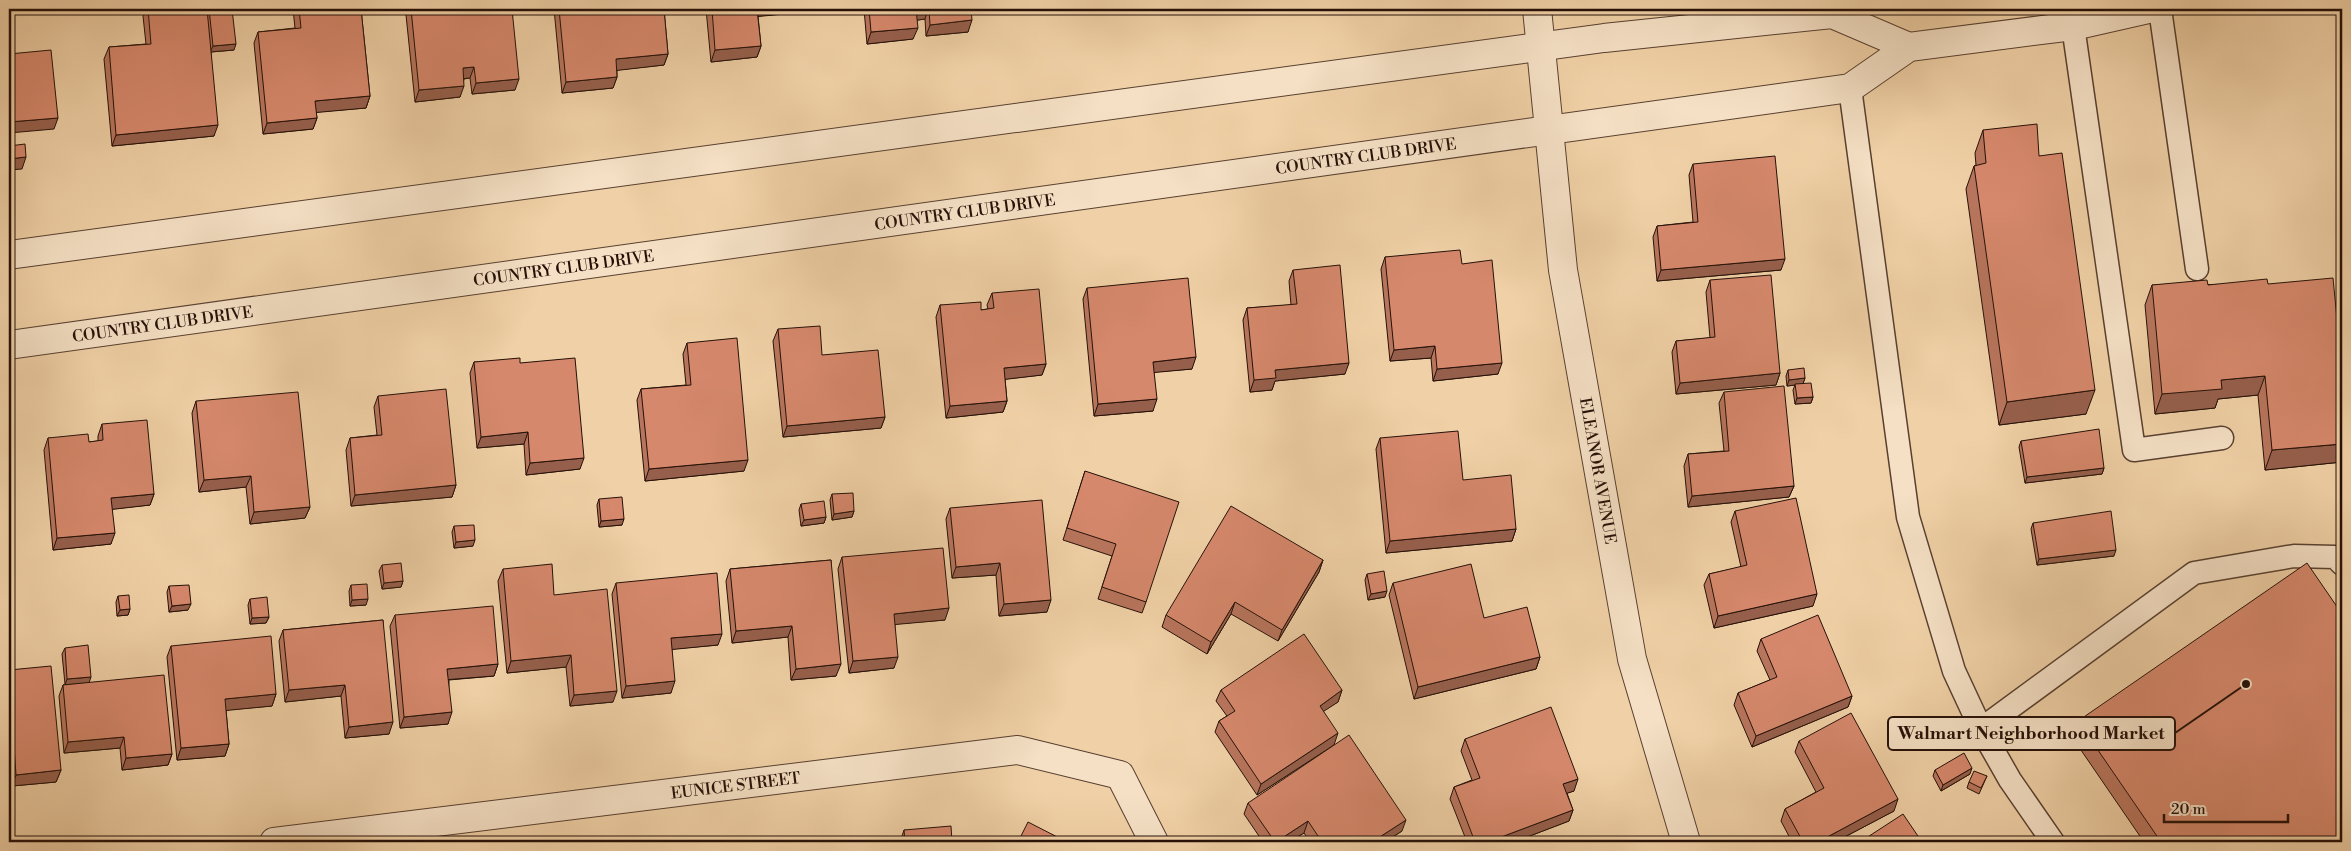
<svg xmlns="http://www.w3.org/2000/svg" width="2351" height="851" viewBox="0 0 2351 851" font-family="'Libre Bodoni',serif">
  <rect width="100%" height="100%" fill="#f0d0a6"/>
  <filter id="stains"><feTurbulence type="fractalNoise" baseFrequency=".004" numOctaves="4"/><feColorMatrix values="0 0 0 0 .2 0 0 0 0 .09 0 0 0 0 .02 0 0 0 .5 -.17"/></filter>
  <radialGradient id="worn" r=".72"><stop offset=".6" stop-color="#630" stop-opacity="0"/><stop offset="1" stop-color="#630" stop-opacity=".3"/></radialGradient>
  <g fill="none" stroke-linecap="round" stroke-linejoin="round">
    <defs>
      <path id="lane" d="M2160 9 2197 269
        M2073 26 2134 450 2222 438
        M1850 88 1908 517 1954 671 1981 729
        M2053 842 2010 780 1981 729 2194 573 2294 556 2335 557 2342 564"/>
      <g id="street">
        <path id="s1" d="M1537 9 1563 270 1632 659 1686 842"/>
        <path d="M9 255 1604 38 1832 14 1909 47"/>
        <path id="s2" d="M9 345 1850 88 1909 47 2073 26 2148 9"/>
        <path id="s3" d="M274 842 1018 750 1120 775 1154 842"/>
      </g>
    </defs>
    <use href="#lane" stroke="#584030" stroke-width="25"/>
    <use href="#street" stroke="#584030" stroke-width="30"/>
    <use href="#lane" stroke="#f5e0c5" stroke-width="22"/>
    <use href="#street" stroke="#f5e0c5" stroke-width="28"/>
  </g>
  <path fill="#b8755d" stroke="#251008" d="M146 9H207V14L209 9 234 50 211 52 214 136 112 146 104 59 109 47 146 44 143 16Z
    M293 9H361L370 96 366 108 316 112 317 118 313 129 263 134 254 43 258 32 295 28Z
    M409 9H512L515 90 472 94 470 78 464 79 460 97 415 102 406 15Z
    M554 9H664L668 54 664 65 617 70V77L613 88 562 93Z
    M706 9H795L794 13 758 16 761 46 757 57 711 62Z
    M864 9H971L968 32 926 36 925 19 917 20 913 39 867 44Z
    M1983 130 2039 156 2086 414 1999 425 1966 189 1974 166 1976 165 1975 153Z
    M1693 164 1781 270 1657 281 1653 237 1657 226 1693 222 1689 175Z
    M1385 257 1462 264 1498 374 1433 381 1431 358 1390 361 1381 269Z
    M1293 270 1345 374 1275 381 1272 390 1250 392 1243 320 1247 308 1291 305 1289 281Z
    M1710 280 1780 373 1776 385 1676 394 1672 352 1676 341 1710 338 1706 292Z
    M2268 284 2342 462 2265 470 2258 395 2218 399 2215 408 2155 414 2145 305 2152 285Z
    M1087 288 1192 369 1154 372 1153 411 1094 416 1083 299Z
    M992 293 1046 364 1042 375 1005 379 1007 401 1003 412 946 418 936 317 940 305 981 310 988 309 987 305Z
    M778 329 822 355 885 417 881 428 783 437 773 341Z
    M687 343 744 471 645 481 637 400 641 389 686 385 683 354Z
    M474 362 520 363 580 469 526 475 524 444 477 448 470 373Z
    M1788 370 1805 378 1803 383 1813 397 1811 403 1795 404 1793 390 1795 385 1787 386 1786 376Z
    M1724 392 1794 486 1789 497 1688 507 1684 466 1688 454 1724 451 1719 403Z
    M378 396 456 485 452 497 351 506 346 450 350 438 377 435 374 407Z
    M196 401 310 507 305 518 250 524 246 487 199 492 192 413Z
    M102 424 154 494 150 505 112 509 111 544 53 550 44 450 48 438 89 442 98 441V436Z
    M1380 438 1463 480 1516 529 1512 541 1386 553 1376 449Z
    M2021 441 2104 468 2102 474 2025 483 2019 447Z
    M1085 471 1146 602 1142 613 1098 599 1112 556 1063 540Z
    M832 494 854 511 852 517 832 520 830 500Z
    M599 499 622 525 599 527 597 505Z
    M801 504 826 517 824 523 801 526 799 510Z
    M950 508 1047 612 999 616 996 575 952 578 946 519Z
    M1735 511 1813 606 1714 628 1704 585 1709 574 1741 567 1731 522Z
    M2033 523 2114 556 2037 565 2031 529Z
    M454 526 473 546 454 548 452 532Z
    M842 557 945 620 895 624 894 668 849 673 838 569Z
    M831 560 836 676 791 680 788 637 732 643 726 581 730 569Z
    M1323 560 1319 572 1278 641 1231 614 1207 654 1162 627 1166 615Z
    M382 565 403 581 401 587 382 589 379 571Z
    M503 569 554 595 613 702 570 706 566 667 507 673 498 581Z
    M1367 574 1385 597 1368 600 1365 580Z
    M616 583 718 645 672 649 671 693 622 698 612 594Z
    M1393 583 1484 618 1540 657 1536 669 1414 699 1389 595Z
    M351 585 366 605 350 606 349 591Z
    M169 586 188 610 169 612 167 592Z
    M118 596 130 609 128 615 117 616 116 602Z
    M250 599 269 617 266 623 250 624 248 605Z
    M395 615 498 664 494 676 449 680 448 724 400 728 390 626Z
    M383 620 389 734 345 738 341 696 285 702 279 641 283 630Z
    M1761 639 1852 696 1848 707 1752 747 1734 705 1738 693 1770 680 1757 651Z
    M171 646 276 694 272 706 226 710 229 744 225 756 177 760 167 657Z
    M65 648 89 682 172 754 168 765 122 770 120 748 64 753 59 696 63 685 65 684 62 654Z
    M9 670 61 770 56 782 12 786 9 747Z
    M1221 690H1342L1338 702 1323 711 1334 745 1257 795 1215 732 1219 721 1227 716 1216 701Z
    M2078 721 2342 842H2144L2072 737Z
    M1465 739 1574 791 1567 793 1573 810 1569 821 1514 842H1467L1450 799 1454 787 1472 780 1461 751Z
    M1799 741 1894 811 1835 842H1792L1781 821 1785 809 1816 792 1795 752Z
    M1935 770 1970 774 1941 791 1933 776Z
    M1987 776 1979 794 1967 788 1969 782Z
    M1248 803 1402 831 1385 842H1310L1304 833 1289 842H1263L1244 814Z
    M904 830 952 842H900Z"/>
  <path fill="#965f4c" stroke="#251008" d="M756 9H795L794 13 753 17Z
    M916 9H928L925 19 912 21Z
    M972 20 968 32 926 36 930 25Z
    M918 28 913 39 867 44 871 32Z
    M236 44 234 50 210 52 213 46Z
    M761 46 757 57 711 62 715 50Z
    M668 54 664 65 612 71 616 59Z
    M474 67 470 78 459 79 463 68Z
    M617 77 613 88 562 93 566 82Z
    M519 79 515 90 472 94 476 83Z
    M464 86 460 97 415 102 419 90Z
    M370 96 366 108 311 113 315 101Z
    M58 118 54 129 9 133V122Z
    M317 118 313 129 263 134 267 123Z
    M218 125 214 136 112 146 116 135Z
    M26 157 22 169 9 170V159Z
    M1785 259 1781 270 1657 281 1661 270Z
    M1435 346 1431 358 1390 361 1394 350Z
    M1196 357 1192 369 1149 373 1153 362Z
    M1349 363 1345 374 1275 381 1272 390 1250 392 1254 380 1275 370Z
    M1502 363 1498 374 1433 381 1437 369Z
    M1046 364 1042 375 1000 380 1004 368Z
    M1780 373 1776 385 1676 394 1680 383Z
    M2265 376 2258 395 2218 399 2215 408 2155 414 2162 394 2221 380Z
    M1805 378 1803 384 1787 386 1789 380Z
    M2095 390 2086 414 1999 425 2007 402Z
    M1813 397 1811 403 1795 404 1797 398Z
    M1157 399 1153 411 1094 416 1098 404Z
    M1007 401 1003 412 946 418 950 406Z
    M885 417 881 428 783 437 787 426Z
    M528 432 524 444 477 448 481 437Z
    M2342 444V462L2265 470 2272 450Z
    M584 458 580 469 526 475 530 463Z
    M748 460 744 471 645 481 649 469Z
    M2104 468 2102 474 2025 483 2027 477Z
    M251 476 246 487 199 492 204 480Z
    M456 485 452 497 351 506 355 495Z
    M1794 486 1789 497 1688 507 1692 496Z
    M154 494 150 505 107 510 111 498Z
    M310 507 305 518 250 524 254 512Z
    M854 511 852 517 832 520 834 514Z
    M826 517 824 523 801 526 804 520Z
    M624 519 622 525 599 527 601 521Z
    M1516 529 1512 541 1386 553 1390 541Z
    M115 533 111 544 53 550 57 538Z
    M475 540 473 546 454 548 456 542Z
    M2116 550 2114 556 2037 565 2039 559Z
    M1323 560 1319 572 1278 641 1282 630Z
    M1000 563 996 575 952 578 956 567Z
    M403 581 401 587 382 589 384 583Z
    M1387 591 1385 597 1368 600 1371 594Z
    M1817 594 1813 606 1714 628 1718 616Z
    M368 599 366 605 350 606 352 600Z
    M1051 600 1047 612 999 616 1004 604Z
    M1235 602 1231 614 1207 654 1211 642Z
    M191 604 188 610 169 612 172 606Z
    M949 608 945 620 890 625 894 614Z
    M130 609 128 615 117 616 120 610Z
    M269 617 266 623 250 624 252 618Z
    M792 626 788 637 732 643 736 631Z
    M722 634 718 645 667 650 671 638Z
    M571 655 566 667 507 673 511 661Z
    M898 657 894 668 849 673 853 661Z
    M1540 657 1536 669 1414 699 1418 687Z
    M498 664 494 676 443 680 447 669Z
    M841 664 836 676 791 680 796 669Z
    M91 677 89 683 65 685 67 679Z
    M675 681 671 693 622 698 626 686Z
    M345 685 341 696 285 702 289 690Z
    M1342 690 1338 702 1315 717 1320 706Z
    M617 691 613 702 570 706 574 695Z
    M276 694 272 706 221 711 225 699Z
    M1852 696 1848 707 1752 747 1756 736Z
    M452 712 448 724 400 728 404 717Z
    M393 722 389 734 345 738 349 727Z
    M9 732H13L9 742Z
    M1338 733 1334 745 1257 795 1261 784Z
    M124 737 120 748 64 753 68 742Z
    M229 744 225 756 177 760 181 748Z
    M172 754 168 765 122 770 126 758Z
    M1972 768 1970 774 1941 791 1943 785Z
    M61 770 56 782 12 786 16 775Z
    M1578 779 1574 791 1559 796 1563 784Z
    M1898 799 1894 811 1835 842H1818Z
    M1573 810 1569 821 1514 842H1488Z
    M1406 820 1402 831 1385 842H1372Z
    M1308 821 1304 833 1289 842H1276Z"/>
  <path fill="#d6886c" stroke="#251008" d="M148 9H207L218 125 116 135 109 47 151 44Z
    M209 9H232L236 44 213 46Z
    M299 9H361L370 96 315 101 317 118 267 123 258 32 301 28Z
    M411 9H512L519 79 476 83 474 67 463 68 464 86 419 90Z
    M559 9H664L668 54 616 59 617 77 566 82Z
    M712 9H757L761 46 715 50Z
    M869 9H919H916L918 28 871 32Z
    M929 9H971L972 20 930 25Z
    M51 50 58 118 9 122V54Z
    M2037 124 2039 156 2062 153 2095 390 2007 402 1974 166 1986 163 1983 130Z
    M25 144 26 157 9 159V146Z
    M1775 156 1785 259 1661 270 1657 226 1698 222 1693 164Z
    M1460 250 1462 264 1492 260 1502 363 1437 369 1435 346 1394 350 1385 257Z
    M1340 265 1349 363 1275 370 1276 378 1254 380 1247 308 1297 304 1293 270Z
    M1771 275 1780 373 1680 383 1676 341 1715 337 1710 280Z
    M1188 278 1196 357 1153 362 1157 399 1098 404 1087 288Z
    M2333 278 2342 371V444L2272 450 2265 376 2221 380 2222 389 2162 394 2152 285 2207 280 2208 285 2267 279 2268 284Z
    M1039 289 1046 364 1004 368 1007 401 950 406 940 305 981 302V310L994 308 992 293Z
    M820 326 822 355 878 350 885 417 787 426 778 329Z
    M737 338 748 460 649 469 641 389 691 385 687 343Z
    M520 358V363L575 358 584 458 530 463 528 432 481 437 474 362Z
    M1804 368 1805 378 1789 380 1788 370Z
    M1811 383 1813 397 1797 398 1795 384Z
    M1784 386 1794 486 1692 496 1688 454 1729 451 1724 392Z
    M446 389 456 485 355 495 350 438 382 435 378 396Z
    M298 392 310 507 254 512 251 476 204 480 196 401Z
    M147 420 154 494 111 498 115 533 57 538 48 438 88 434 89 442 103 440 102 424Z
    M2099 429 2104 468 2027 477 2021 441Z
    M1458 431 1463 480 1511 475 1516 529 1390 541 1380 438Z
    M1085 471 1179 502 1146 602 1102 587 1116 544 1067 528Z
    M853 493 854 511 834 514 832 494Z
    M622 497 624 519 601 521 599 499Z
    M1796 498 1817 594 1718 616 1709 574 1747 565 1735 511Z
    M1042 500 1051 600 1004 604 1000 563 956 567 950 508Z
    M824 501 826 517 804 520 801 504Z
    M1231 506 1323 560 1282 630 1235 602 1211 642 1166 615Z
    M2111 511 2116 550 2039 559 2033 523Z
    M474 525 475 540 456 542 454 526Z
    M943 548 949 608 894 614 898 657 853 661 842 557Z
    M831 560 841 664 796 669 792 626 736 631 730 569Z
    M401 563 403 581 384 583 382 565Z
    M2307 563 2342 614V842H2161L2078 721Z
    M552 564 554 595 607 589 617 691 574 695 571 655 511 661 503 569Z
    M1471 564 1484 618 1527 607 1540 657 1418 687 1393 583Z
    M1384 571 1387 591 1371 594 1367 574Z
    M717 573 722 634 671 638 675 681 626 686 616 583Z
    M367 584 368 599 352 600 351 585Z
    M189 585 191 604 172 606 169 586Z
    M129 595 130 609 120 610 118 596Z
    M267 597 269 617 252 618 250 599Z
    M493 606 498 664 447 669 452 712 404 717 395 615Z
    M1818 615 1852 696 1756 736 1738 693 1777 677 1761 639Z
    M383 620 393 722 349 727 345 685 289 690 283 630Z
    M1304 634 1342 690 1320 706 1338 733 1261 784 1219 721 1235 711 1221 690Z
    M271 636 276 694 225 699 229 744 181 748 171 646Z
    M88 645 91 677 67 679 65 648Z
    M51 666 61 770 16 775 13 732H9V670Z
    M164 675 172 754 126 758 124 737 68 742 63 685Z
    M1551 707 1578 779 1563 784 1573 810 1488 842H1475L1454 787 1480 778 1465 739Z
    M1851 713 1898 799 1818 842H1803L1785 809 1824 788 1799 741Z
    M1349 735 1406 820 1372 842H1322L1308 821 1276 842H1275L1248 803Z
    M1964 753 1972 768 1943 785 1935 770Z
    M1974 771 1987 776 1981 788 1969 782Z
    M1903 814 1922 842H1860Z
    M1028 822 1067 842H1018Z
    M951 826 952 842H905L904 830Z"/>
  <g text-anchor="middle" stroke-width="4" stroke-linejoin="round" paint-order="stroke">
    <g font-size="16" fill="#251008" stroke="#f5e0c5">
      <text dy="6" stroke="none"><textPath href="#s2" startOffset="1370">COUNTRY CLUB DRIVE</textPath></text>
      <text dy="6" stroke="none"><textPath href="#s2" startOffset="965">COUNTRY CLUB DRIVE</textPath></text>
      <text dy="6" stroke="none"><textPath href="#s2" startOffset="560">COUNTRY CLUB DRIVE</textPath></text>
      <text dy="6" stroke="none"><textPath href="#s2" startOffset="155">COUNTRY CLUB DRIVE</textPath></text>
      <text dy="6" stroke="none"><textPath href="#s1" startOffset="466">ELEANOR AVENUE</textPath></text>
      <text dy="6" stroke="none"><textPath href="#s3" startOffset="465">EUNICE STREET</textPath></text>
    </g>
  </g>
  <path fill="none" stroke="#251008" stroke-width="2" d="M2246 684L2175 733"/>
  <circle fill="#251008" stroke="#f5e0c5" stroke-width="2" cx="2246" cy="684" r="5"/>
  <rect fill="#f5e0c5" stroke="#251008" stroke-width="2" x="1888" y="717" width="287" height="33" rx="5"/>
  <g font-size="18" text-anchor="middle" font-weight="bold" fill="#251008">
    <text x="2031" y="739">Walmart Neighborhood Market</text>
  </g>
  <rect width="2351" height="851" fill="none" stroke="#f0d0a6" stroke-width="30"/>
  <rect x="10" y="10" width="2331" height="831" fill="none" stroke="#251008" stroke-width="2.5"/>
  <rect x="15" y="15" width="2321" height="821" fill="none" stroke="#251008"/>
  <path d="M2164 814v8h124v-8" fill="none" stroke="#251008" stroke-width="2.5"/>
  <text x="2171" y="814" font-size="15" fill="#251008" stroke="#f5e0c5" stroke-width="4" paint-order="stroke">20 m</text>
  <rect width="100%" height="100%" filter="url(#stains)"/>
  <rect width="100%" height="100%" fill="url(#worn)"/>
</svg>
